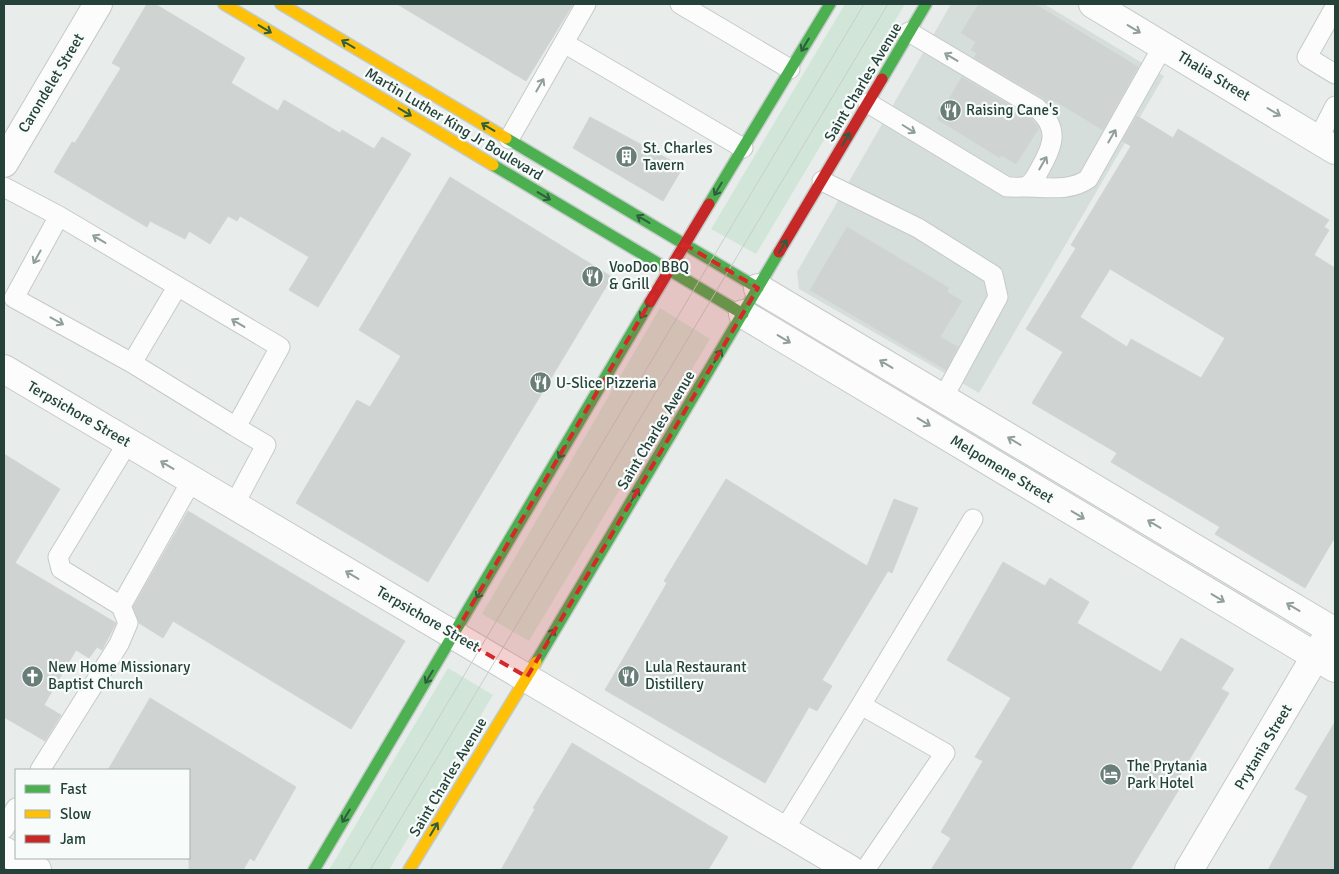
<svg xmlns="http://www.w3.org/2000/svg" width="1339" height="874" viewBox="0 0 1339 874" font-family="Signika,sans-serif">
  <rect width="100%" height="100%" fill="#e8edeb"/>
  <path fill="#d6dedb" d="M951 4H1044L1164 76 979 393 799 289 797 272Z"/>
  <path fill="#d1e6d8" d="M845 4H905L756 254 711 229Z
    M660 308 710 339 529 641 482 614Z
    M448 668 493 695 389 870H329Z"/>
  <path fill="#cfd4d2" stroke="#d1d6d4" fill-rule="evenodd" d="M147 4H155L245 58 231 83 278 111 284 100 340 133 342 130 374 149 382 137 411 154 318 307 289 290 309 257 240 216 237 221 228 216 210 244 189 231 185 239 150 221 147 227 54 172 72 142 75 143 121 68 112 63Z
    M397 4H573L526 81Z
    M979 4H1035L1138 67 1103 130 1055 101 1051 107 1043 98 974 58 977 53 971 50 976 42 961 33Z
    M962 77 1030 117 1039 128 1016 164 1001 155 1000 158 937 119Z
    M1137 116 1173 138 1178 129 1329 220 1324 227 1329 230 1314 255 1335 268V537L1305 588 1215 534 1220 527 1111 462 1117 453 1032 403 1063 352 1026 329 1076 248 1071 245 1131 146 1122 141ZM1110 269 1225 338 1201 378 1131 339 1127 347 1080 317Z
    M590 117 683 167 663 201 573 148Z
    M450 177 612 277 428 582 296 503 357 400 370 407 401 356 359 330Z
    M847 227 949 288 947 292 962 301 940 337 958 347 946 370 810 290Z
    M4 454 60 489 15 563 116 623 102 650 97 647 89 658 76 650 44 705 61 715 45 741 4 717Z
    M726 479 867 566 894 499 918 508 892 573 888 571 822 680 832 686 817 711 809 707 765 783 605 690 667 583 664 581Z
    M188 511 405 641 351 729 173 621 163 638 139 623 133 607Z
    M1003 562 1045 586 1050 578 1089 602 1077 623 1161 672 1181 638 1234 669 1221 689 1229 693 1176 782 1181 786 1130 870H931L951 838 941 832 983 761 975 757 1011 698 947 660Z
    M150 698 296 787 254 861 250 858 243 870H189V770H108Z
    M1335 722V870H1268L1308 796 1295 789Z
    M572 743 728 837 708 870H501L535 809 533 808Z"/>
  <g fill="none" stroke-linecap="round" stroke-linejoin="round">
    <defs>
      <path id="lane" d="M680 4 790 69
        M1335 7 1307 57 1335 74
        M564 43 743 148
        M868 103 1007 187C1013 187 1021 188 1027 186 1034 182 1037 174 1041 167 1054 144 1059 128 1037 108L909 32
        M509 139 586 4
        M1318 139 1335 106
        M822 181 918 228 993 275 998 297 943 398
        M4 187 59 216 280 347 236 427 266 445 234 505
        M1025 187C1047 187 1069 192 1088 179L1163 46
        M59 216 14 298 132 363 236 427
        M132 363 177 287
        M121 606 61 569 58 557 128 442
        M861 705 973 519
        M40 770 119 644 128 623 121 606 192 480
        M4 829 16 808
        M784 830 861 705 945 753 865 870"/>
      <path id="street" d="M1093 4 1335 150
        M4 163 98 4
        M758 288 1335 632
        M743 314 1335 668
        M4 369 851 870
        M4 851 37 870
        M1189 870 1324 642"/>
      <path id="fast" d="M882 79 926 4
        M506 138 758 288
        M493 165 743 314
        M709 204 830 4
        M536 662 779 252
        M314 870 650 302"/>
      <path id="slow" d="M224 4 493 165
        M281 4 506 138
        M409 870 536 662"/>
      <path id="jam" d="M779 252 882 79
        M650 302 709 204"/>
    </defs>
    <use href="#lane" stroke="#c5cac8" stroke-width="21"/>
    <use href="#street" stroke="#c5cac8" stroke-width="30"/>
    <use href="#fast" stroke="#c3cbc8" stroke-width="14"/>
    <use href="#slow" stroke="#c3cbc8" stroke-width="14"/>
    <use href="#jam" stroke="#c3cbc8" stroke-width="14"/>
    <use href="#lane" stroke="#fcfcfc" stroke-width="19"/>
    <use href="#street" stroke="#fcfcfc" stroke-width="28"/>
    <use href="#fast" stroke="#4caf50" stroke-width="11"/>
    <use href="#slow" stroke="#ffc107" stroke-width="11"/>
    <use href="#jam" stroke="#c62828" stroke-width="11"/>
    <path stroke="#c9cdcc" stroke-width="1" d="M348 870 864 4
      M370 870 888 4"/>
  </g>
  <defs><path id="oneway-shaft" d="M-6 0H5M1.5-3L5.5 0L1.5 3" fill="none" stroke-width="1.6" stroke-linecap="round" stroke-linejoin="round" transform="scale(1.25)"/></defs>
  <g stroke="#2e5d40">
    <use href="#oneway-shaft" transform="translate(265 29) rotate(31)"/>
    <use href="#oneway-shaft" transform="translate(348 44) rotate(-149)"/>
    <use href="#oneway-shaft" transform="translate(805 45) rotate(121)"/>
    <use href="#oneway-shaft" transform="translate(405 112) rotate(31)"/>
    <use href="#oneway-shaft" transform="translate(488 127) rotate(-149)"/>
    <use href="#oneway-shaft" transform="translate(846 139) rotate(-59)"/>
    <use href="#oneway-shaft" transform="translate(718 189) rotate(121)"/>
    <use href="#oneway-shaft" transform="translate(544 196) rotate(31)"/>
    <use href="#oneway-shaft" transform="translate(643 219) rotate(-149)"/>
    <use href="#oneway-shaft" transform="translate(783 246) rotate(-59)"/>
    <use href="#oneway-shaft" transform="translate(644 312) rotate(120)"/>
    <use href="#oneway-shaft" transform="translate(718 356) rotate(-59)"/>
    <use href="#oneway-shaft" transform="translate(562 452) rotate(120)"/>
    <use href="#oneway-shaft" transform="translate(635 495) rotate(-59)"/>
    <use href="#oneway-shaft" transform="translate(480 592) rotate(120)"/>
    <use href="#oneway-shaft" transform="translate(551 635) rotate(-59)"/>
    <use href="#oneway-shaft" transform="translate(429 677) rotate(121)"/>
    <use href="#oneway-shaft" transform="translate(346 816) rotate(121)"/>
    <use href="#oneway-shaft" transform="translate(434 829) rotate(-59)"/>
  </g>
  <g stroke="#909f9b">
    <use href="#oneway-shaft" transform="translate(1134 29) rotate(31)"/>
    <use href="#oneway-shaft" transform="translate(951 57) rotate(-149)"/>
    <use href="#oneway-shaft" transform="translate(540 85) rotate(-60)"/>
    <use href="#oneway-shaft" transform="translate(1274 112) rotate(31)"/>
    <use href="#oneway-shaft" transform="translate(909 129) rotate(32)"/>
    <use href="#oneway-shaft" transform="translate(1112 136) rotate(-60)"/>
    <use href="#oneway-shaft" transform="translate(1043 163) rotate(-60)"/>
    <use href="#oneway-shaft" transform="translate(99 239) rotate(-149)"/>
    <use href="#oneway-shaft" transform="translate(37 257) rotate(119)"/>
    <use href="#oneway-shaft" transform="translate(57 321) rotate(29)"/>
    <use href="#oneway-shaft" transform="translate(238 323) rotate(-149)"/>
    <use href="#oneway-shaft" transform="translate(784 339) rotate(31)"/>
    <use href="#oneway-shaft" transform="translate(886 364) rotate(-149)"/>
    <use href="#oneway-shaft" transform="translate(924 422) rotate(31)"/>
    <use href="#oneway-shaft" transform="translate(1014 441) rotate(-149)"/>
    <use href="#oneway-shaft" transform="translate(167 465) rotate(-149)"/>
    <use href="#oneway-shaft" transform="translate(1078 515) rotate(31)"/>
    <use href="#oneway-shaft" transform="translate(1154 524) rotate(-149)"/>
    <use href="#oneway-shaft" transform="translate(352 575) rotate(-149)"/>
    <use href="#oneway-shaft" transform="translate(1218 598) rotate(31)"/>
    <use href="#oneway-shaft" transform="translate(1293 607) rotate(-149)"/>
  </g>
  <path fill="#d62828" fill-opacity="0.2" stroke="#d62828" stroke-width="4" stroke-dasharray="10 6" stroke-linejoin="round" d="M684 244 758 288 527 677 454 635Z"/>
  <defs>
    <symbol id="restaurant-disc" viewBox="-11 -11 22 22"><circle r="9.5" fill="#697e78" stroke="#f7fbf9"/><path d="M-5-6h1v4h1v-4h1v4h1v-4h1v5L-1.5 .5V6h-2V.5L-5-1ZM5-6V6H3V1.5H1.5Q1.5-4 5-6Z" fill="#fff"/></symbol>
    <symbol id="building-disc" viewBox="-11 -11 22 22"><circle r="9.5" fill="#697e78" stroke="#f7fbf9"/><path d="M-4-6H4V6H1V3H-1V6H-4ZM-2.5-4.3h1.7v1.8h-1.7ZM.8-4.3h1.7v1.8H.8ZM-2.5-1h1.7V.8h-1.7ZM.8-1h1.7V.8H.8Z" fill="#fff"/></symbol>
    <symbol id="church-disc" viewBox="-11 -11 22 22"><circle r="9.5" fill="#697e78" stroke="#f7fbf9"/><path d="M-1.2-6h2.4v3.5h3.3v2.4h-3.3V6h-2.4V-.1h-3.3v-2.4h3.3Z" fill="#fff"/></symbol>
    <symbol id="hotel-disc" viewBox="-11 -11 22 22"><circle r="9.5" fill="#697e78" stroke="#f7fbf9"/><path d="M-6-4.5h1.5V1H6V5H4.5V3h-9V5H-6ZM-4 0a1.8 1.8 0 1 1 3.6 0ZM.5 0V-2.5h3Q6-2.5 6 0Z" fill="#fff"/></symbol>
  </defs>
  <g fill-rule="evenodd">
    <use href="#restaurant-disc" x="938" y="98" width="25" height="25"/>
    <use href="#building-disc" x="614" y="144" width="25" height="25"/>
    <use href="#restaurant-disc" x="580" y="264" width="25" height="25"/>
    <use href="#restaurant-disc" x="528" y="370" width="25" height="25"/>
    <use href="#church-disc" x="20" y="664" width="25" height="25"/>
    <use href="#restaurant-disc" x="616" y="664" width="25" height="25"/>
    <use href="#hotel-disc" x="1098" y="762" width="25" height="25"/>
  </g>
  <g text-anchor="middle" stroke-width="4.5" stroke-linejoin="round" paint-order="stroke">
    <g font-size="15" fill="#24423a" stroke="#f7fbf9">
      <text transform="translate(1214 76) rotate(31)" y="5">Thalia Street</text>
      <text transform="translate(863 82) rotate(-59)" y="5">Saint Charles Avenue</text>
      <text transform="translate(51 83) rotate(-59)" y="5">Carondelet Street</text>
      <text transform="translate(454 124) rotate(31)" y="5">Martin Luther King Jr Boulevard</text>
      <text transform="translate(79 414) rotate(30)" y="5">Terpsichore Street</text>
      <text transform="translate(656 430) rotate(-59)" y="5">Saint Charles Avenue</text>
      <text transform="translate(1002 469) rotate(31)" y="5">Melpomene Street</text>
      <text transform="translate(428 619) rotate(30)" y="5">Terpsichore Street</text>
      <text transform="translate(1263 747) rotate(-59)" y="5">Prytania Street</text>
      <text transform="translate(448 777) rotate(-59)" y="5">Saint Charles Avenue</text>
    </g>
    <g font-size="15" fill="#24423a" stroke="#f7fbf9" text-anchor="start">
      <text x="966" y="115">Raising Cane's</text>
      <text x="643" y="153">St. Charles<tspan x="643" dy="17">Tavern</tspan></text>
      <text x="609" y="272">VooDoo BBQ<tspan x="609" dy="17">&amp; Grill</tspan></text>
      <text x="556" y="388">U-Slice Pizzeria</text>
      <text x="48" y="672">New Home Missionary<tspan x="48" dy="17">Baptist Church</tspan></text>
      <text x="645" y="672">Lula Restaurant<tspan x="645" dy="17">Distillery</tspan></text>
      <text x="1127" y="771">The Prytania<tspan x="1127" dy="17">Park Hotel</tspan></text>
    </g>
  </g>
  <rect width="1339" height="874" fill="none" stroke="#24423a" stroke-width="10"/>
  <rect x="15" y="769" width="175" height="90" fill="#f7fbf9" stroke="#a3b1ad"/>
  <rect x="25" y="785" width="25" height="8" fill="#4caf50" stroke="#a3b1ad"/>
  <text x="60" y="794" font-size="15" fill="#24423a">Fast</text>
  <rect x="25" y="810" width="25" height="8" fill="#ffc107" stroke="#a3b1ad"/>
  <text x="60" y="819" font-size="15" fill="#24423a">Slow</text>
  <rect x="25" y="835" width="25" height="8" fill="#c62828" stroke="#a3b1ad"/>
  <text x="60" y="844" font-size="15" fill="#24423a">Jam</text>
</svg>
